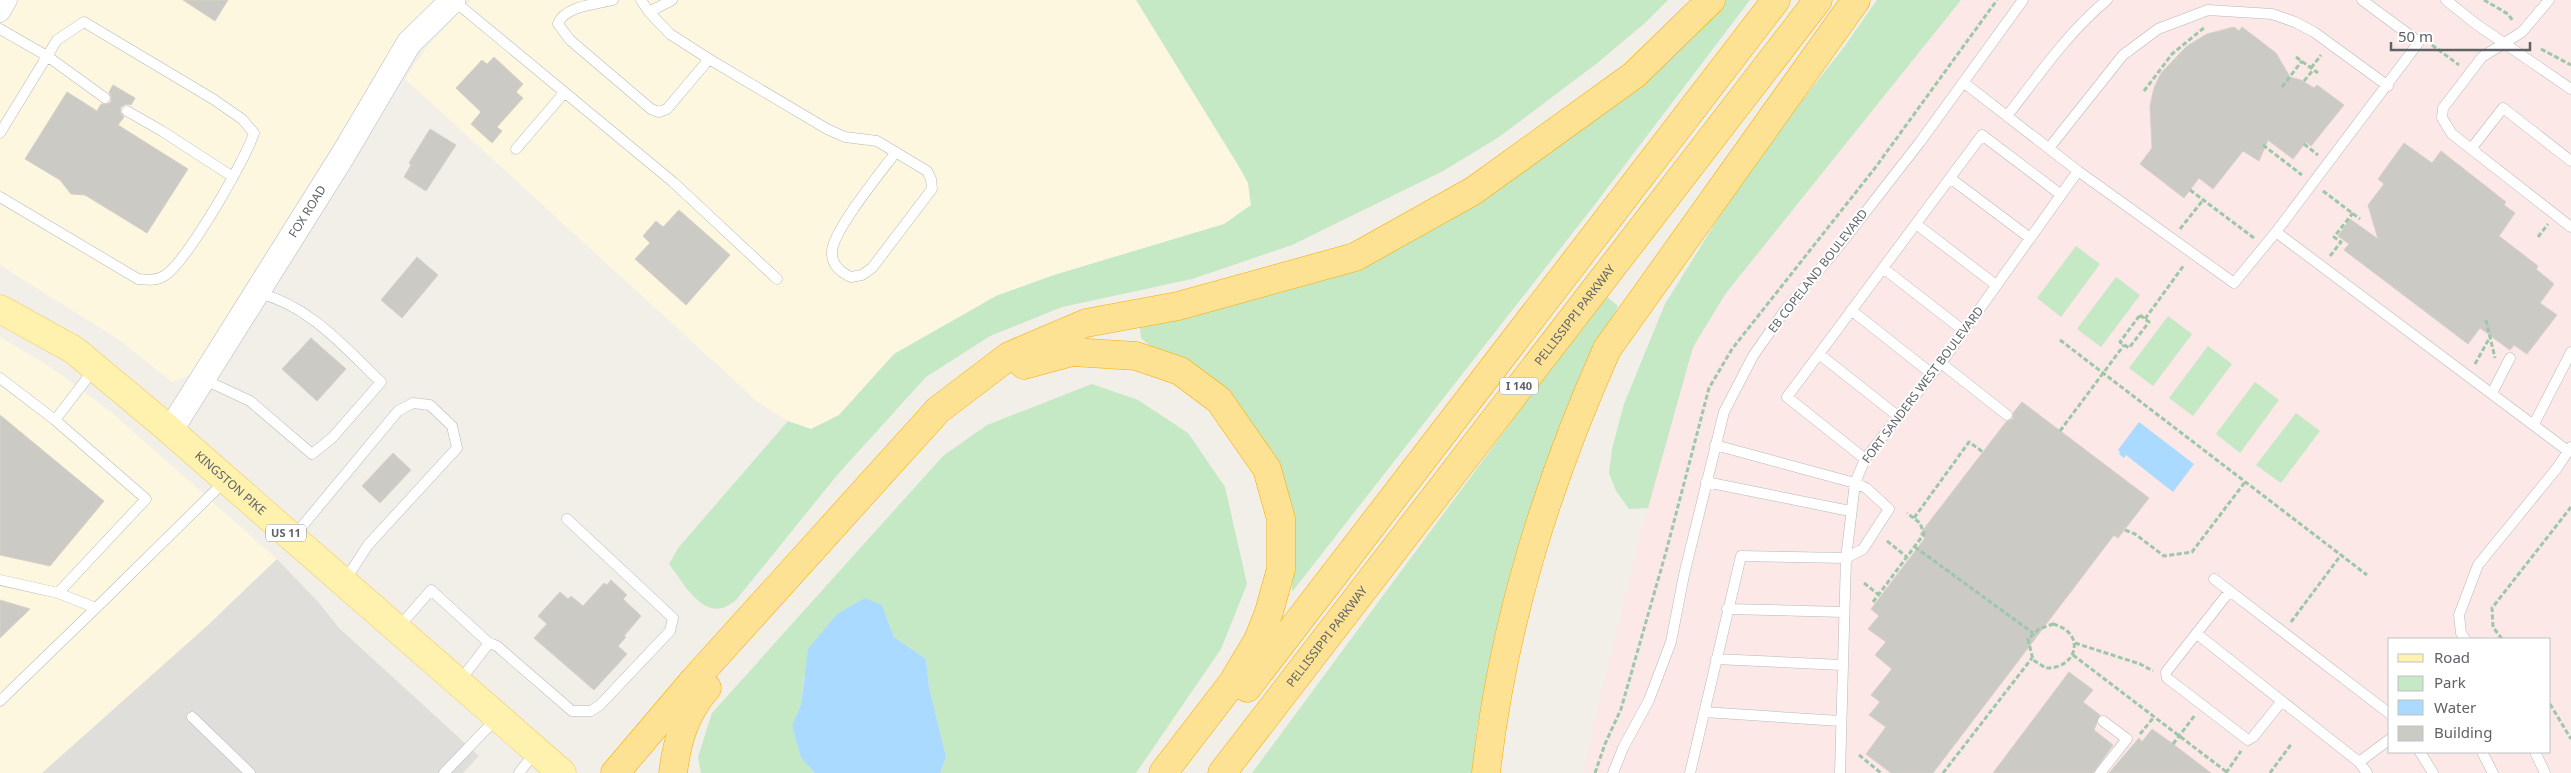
<svg xmlns="http://www.w3.org/2000/svg" width="2571" height="773" viewBox="0 0 2571 773" font-family="'Noto Sans',sans-serif">
  <rect width="100%" height="100%" fill="#f1efe8"/>
  <path fill="#fef7e0" d="M0 0H436L395 46 190 375 172 382 118 339 0 265Z
    M471 0H1136L1238 165 1248 183 1251 205 1224 224 1054 275 996 296 894 354 839 415 811 429 788 421 758 402 405 79 425 49Z
    M0 337 50 367 111 412 277 559 207 626 42 773H0Z"/>
  <path fill="#e0deda" d="M277 559 319 603 339 628 479 756 463 773H42L207 626Z"/>
  <path fill="#fce8e6" fill-rule="evenodd" d="M1961 0H2571V773H1584L1593 726 1664 444 1693 347 1726 293ZM2390 639H2550V752H2390Z"/>
  <path fill="#c5e8c5" d="M1136 0H1668L1645 23 1596 64 1499 137 1443 171 1292 245 1192 279 1062 307 990 336 926 377 838 474 736 600C732 603 727 607 722 608 699 614 681 579 669 564L679 547 788 421 811 429 839 415 894 354 996 296 1054 275 1224 224 1251 205 1248 183 1238 165Z
    M1713 0H1750L1596 203 1292 592 1293 514 1228 397 1148 344 1141 338 1140 328 1370 255Z
    M1877 0H1961L1726 293 1693 347 1648 508 1629 509 1616 491 1609 473 1612 449 1624 404 1665 304 1750 167 1844 47Z
    M2076 246 2100 264 2061 317 2037 298Z
    M2116 277 2140 295 2101 347 2077 329Z
    M1605 295 1618 306 1569 409 1510 575 1477 727 1472 773H1252Z
    M2168 316 2192 334 2153 386 2129 368Z
    M2208 346 2232 364 2193 416 2169 398Z
    M2255 382 2279 400 2240 453 2216 434Z
    M1092 384 1138 400 1188 433 1225 487 1247 584 1221 649 1136 773H940L946 757 929 687 926 659 894 637 882 605 804 676 801 704 792 726 801 758 815 773H701L698 757 712 713 943 456 987 425Z
    M2296 413 2320 431 2281 483 2256 465Z"/>
  <path fill="#aadaff" d="M2139 422 2194 464 2173 492 2126 455 2124 458 2119 454 2120 452 2118 450Z
    M865 598 882 605 894 637 926 659 929 687 946 757 940 773H815L801 758 792 726 801 704 808 649 837 614Z"/>
  <path fill="#cccac5" stroke="#d6d1c6" d="M183 0H228L215 21Z
    M2234 27 2239 31 2242 27 2276 53 2290 77 2301 80 2314 88 2317 85 2344 105 2311 146 2306 142 2293 159 2268 140 2259 161 2243 151 2213 189 2199 178 2184 198 2140 164 2152 148 2150 106 2154 88 2161 73 2187 46 2207 34Z
    M494 57 523 84 516 92 523 98 497 127 502 131 492 143 471 124 481 112 456 88 482 60 487 64Z
    M113 85 135 98 131 105 126 104 121 107 120 112 124 117 118 125 188 169 147 233 85 195 71 194 60 180 25 159 67 92 97 111 101 104H107L111 102V96L109 92Z
    M430 129 456 145 426 191 404 177 411 165 409 163Z
    M2404 143 2432 163 2441 151 2506 202 2504 205 2515 213 2499 236 2538 266 2536 269 2554 284 2540 303 2557 315 2527 354 2514 345 2510 350 2480 328 2468 344 2344 250 2349 244 2338 236 2350 219 2378 239 2368 205 2384 184 2378 179Z
    M679 210 730 255 686 305 635 259 650 243 643 236 656 221 663 227Z
    M417 257 438 275 402 318 381 300Z
    M311 338 346 369 317 401 282 369Z
    M2022 402 2149 498 2118 538 2114 535 1933 773H1891L1866 754 1886 727 1869 715 1880 702 1871 695 1892 669 1875 655 1886 642 1868 629 1879 616 1871 609 1925 538 1920 534 2006 422 2013 419V413Z
    M0 415 104 501 50 566 0 555Z
    M393 453 411 470 380 503 362 486Z
    M611 580 627 595 623 599 641 616 624 636 626 637 618 646 627 654 594 690 534 638 547 624 538 616 560 592 568 599 571 596 583 606 604 583 607 585Z
    M0 600 30 609 0 638Z
    M2069 672 2093 690 2083 702 2100 715 2094 730 2113 745 2093 773H1993Z
    M2152 729 2173 744 2211 773H2109L2139 738 2142 742Z"/>
  <g fill="none" stroke-linecap="round" stroke-linejoin="round">
    <defs>
      <path id="service" d="M453 0 673 182 777 279
        M613 0C597 4 564 6 558 24L570 40 651 109 659 112 667 109 709 59 670 34 649 12
        M641 0 649 12 672 0
        M2446 0 2476 24 2571 89
        M2549 0 2522 32 2482 57 2443 108 2442 118 2452 134 2571 227
        M0 29 47 56 105 98
        M709 59 827 129 845 137 877 141 927 171 931 179 932 189 872 268 862 275 851 277C840 272 831 264 832 251 834 229 881 172 896 152
        M1963 82 2078 171 2234 283 2276 232 2419 42 2362 0
        M127 111 162 131 233 177
        M2007 116C2039 75 2068 32 2107 0
        M0 133 57 40 84 22 213 99 242 119 254 133C246 159 186 263 164 276 156 281 147 280 138 279L0 197
        M2049 148 2123 55 2158 29 2208 10 2272 14 2295 22 2314 32 2388 86
        M516 149 564 93
        M2471 149 2503 108 2571 161
        M1950 178 2030 238
        M1916 224 1996 285
        M2276 232 2568 451
        M1883 268 1964 331
        M1851 310 1932 374
        M1819 354 1899 417
        M1941 363 2007 415
        M95 368 55 420 146 499 58 593 96 608 226 480
        M0 378 55 420
        M203 379 250 401 312 454 332 438 381 382C344 347 309 305 258 293
        M2492 393 2510 358
        M2534 424 2571 352
        M1865 459 1787 397 1982 135 2060 194
        M1706 482 1850 511
        M294 536 398 411 413 403 430 405 452 426 457 448 368 545 344 582
        M2214 579 2390 714
        M0 580 58 593
        M2229 592 2166 672 2167 678 2248 740 2253 737 2282 701
        M1727 609 1844 612
        M398 628 431 590 489 643 459 682
        M2197 634 2359 762 2367 773
        M2465 639 2461 633 2459 615 2478 565 2557 468 2571 447
        M489 643 497 646 572 711H591L600 705 670 631 673 618 567 519
        M1716 659 1842 665
        M0 701 96 608
        M1704 712 1840 721
        M192 717 250 773
        M2420 752 2433 773
        M2482 752 2493 773
        M2535 752 2545 773
        M2359 762 2390 739
        M444 773 497 718
        M519 773 535 752
        M1613 773 1623 748 1649 700 1671 642 1684 575 1724 412 1753 356 1785 310 1832 255 1920 142 2023 0
        M1690 773 1741 556 1846 558 1855 483 1715 445
        M1840 773 1846 558 1863 549 1889 509 1866 488 1855 483 1865 459 1944 359 2078 171
        M2100 773 2127 739 2103 721"/>
      <path id="minor" d="M0 12 7 0"/>
      <g id="tertiary">
        <path id="s1" d="M170 431 343 155 409 43 453 0"/>
      </g>
      <g id="primary">
        <path id="s2" d="M0 309 74 350 158 420 562 773"/>
      </g>
      <g id="motorway">
        <path d="M1024 365 1072 352 1136 356 1180 371 1219 400 1267 469 1281 519V569L1269 612 1258 640 1233 682 1163 773"/>
        <path d="M1247 688 1776 0"/>
        <path d="M615 773 694 680 938 410 1009 356 1086 323 1178 306 1355 257 1473 191 1634 75 1711 0"/>
        <path d="M673 773C677 741 685 713 707 688"/>
        <path id="s3" d="M1222 773 1818 0"/>
        <path d="M1486 773C1503 624 1546 486 1607 349L1856 0"/>
      </g>
    </defs>
    <use href="#service" stroke="#b5b8bc" stroke-width="11"/>
    <use href="#minor" stroke="#b5b8bc" stroke-width="21"/>
    <use href="#tertiary" stroke="#b5b8bc" stroke-width="26"/>
    <use href="#primary" stroke="#f2c960" stroke-width="29"/>
    <use href="#motorway" stroke="#f9ab00" stroke-width="29"/>
    <path stroke="#9cc7a9" stroke-width="3" stroke-dasharray="5 2.5" stroke-linecap="butt" d="M2484 0 2508 14 2513 21
      M2432 45 2459 65
      M2541 49 2571 65
      M2296 57 2318 73
      M2311 68 2321 55
      M2304 81 2313 70
      M2282 87 2302 61
      M2144 91 2172 54 2205 27
      M2304 144 2318 155
      M2263 145 2302 175
      M2190 190 2254 238
      M2323 191 2360 219
      M2180 229 2203 200
      M2538 237 2548 224
      M2330 256 2341 242 2334 237 2353 213
      M2140 315 2149 322 2129 348 2120 342Z
      M2145 319 2184 265
      M2486 320 2495 358
      M2060 340 2367 575
      M2475 364 2490 337
      M2060 431 2124 345
      M1914 518 1969 442 1983 452
      M2125 530 2135 534 2164 556 2192 552 2245 482
      M1887 541 1907 557
      M1915 547 2033 633
      M1864 583 1879 595
      M1873 602 1924 534 1920 523 1907 513
      M2291 622 2341 555
      M2053 624C2087 633 2077 669 2046 668L2033 660 2028 639 2039 629Z
      M2502 639 2493 627 2492 608 2571 507
      M2075 643 2140 664 2153 671
      M2073 655 2228 773
      M2550 704 2571 739
      M2140 734 2154 717
      M2173 744 2195 715
      M1859 755 1881 773
      M1595 773 1605 744 1621 709 1666 552 1709 388 1732 349 1875 168 1997 0
      M1943 773 2032 658
      M2226 773 2241 751
      M2270 773 2292 743"/>
    <use href="#service" stroke="#fff" stroke-width="10"/>
    <use href="#minor" stroke="#fff" stroke-width="20"/>
    <use href="#tertiary" stroke="#fff" stroke-width="25"/>
    <use href="#primary" stroke="#fff2af" stroke-width="28"/>
    <use href="#motorway" stroke="#fde293" stroke-width="28"/>
  </g>
  <g text-anchor="middle" stroke-width="4" stroke-linejoin="round" paint-order="stroke">
    <g fill="#fff" stroke="#8f9295" stroke-width="1">
      <rect x="1500" y="377.5" width="38" height="17" rx="4"/>
      <rect x="266" y="524.5" width="40" height="17" rx="4"/>
    </g>
    <g font-size="11" font-weight="bold" fill="#5f6368">
      <text x="1519" y="390">I 140</text>
      <text x="286" y="537">US 11</text>
    </g>
    <g font-size="12" fill="#5f6368" stroke="#fff">
      <text dy="4" stroke="none"><textPath href="#s1" startOffset="259">FOX ROAD</textPath></text>
      <text transform="translate(1818 271) rotate(-52)" y="4">EB COPELAND BOULEVARD</text>
      <text dy="4" stroke="none"><textPath href="#s3" startOffset="578">PELLISSIPPI PARKWAY</textPath></text>
      <text transform="translate(1923 385) rotate(-53)" y="4">FORT SANDERS WEST BOULEVARD</text>
      <text dy="4" stroke="none"><textPath href="#s2" startOffset="290">KINGSTON PIKE</textPath></text>
      <text dy="4" stroke="none"><textPath href="#s3" startOffset="172">PELLISSIPPI PARKWAY</textPath></text>
    </g>
  </g>
  <rect x="2388" y="638" width="162" height="115" fill="#ffffff" stroke="#bfc1c3"/>
  <rect x="2398" y="654" width="25" height="8" fill="#fff2af" stroke="#bfc1c3"/>
  <text x="2434" y="663" font-size="15" fill="#5f6368">Road</text>
  <rect x="2398" y="676" width="25" height="15" fill="#c5e8c5" stroke="#bfc1c3"/>
  <text x="2434" y="688" font-size="15" fill="#5f6368">Park</text>
  <rect x="2398" y="700" width="25" height="15" fill="#aadaff" stroke="#bfc1c3"/>
  <text x="2434" y="713" font-size="15" fill="#5f6368">Water</text>
  <rect x="2398" y="726" width="25" height="15" fill="#cccac5" stroke="#bfc1c3"/>
  <text x="2434" y="738" font-size="15" fill="#5f6368">Building</text>
  <path d="M2391 42v8h139v-8" fill="none" stroke="#5f6368" stroke-width="2.5"/>
  <text x="2398" y="42" font-size="15" fill="#5f6368" stroke="#ffffff" stroke-width="4" paint-order="stroke">50 m</text>
</svg>
